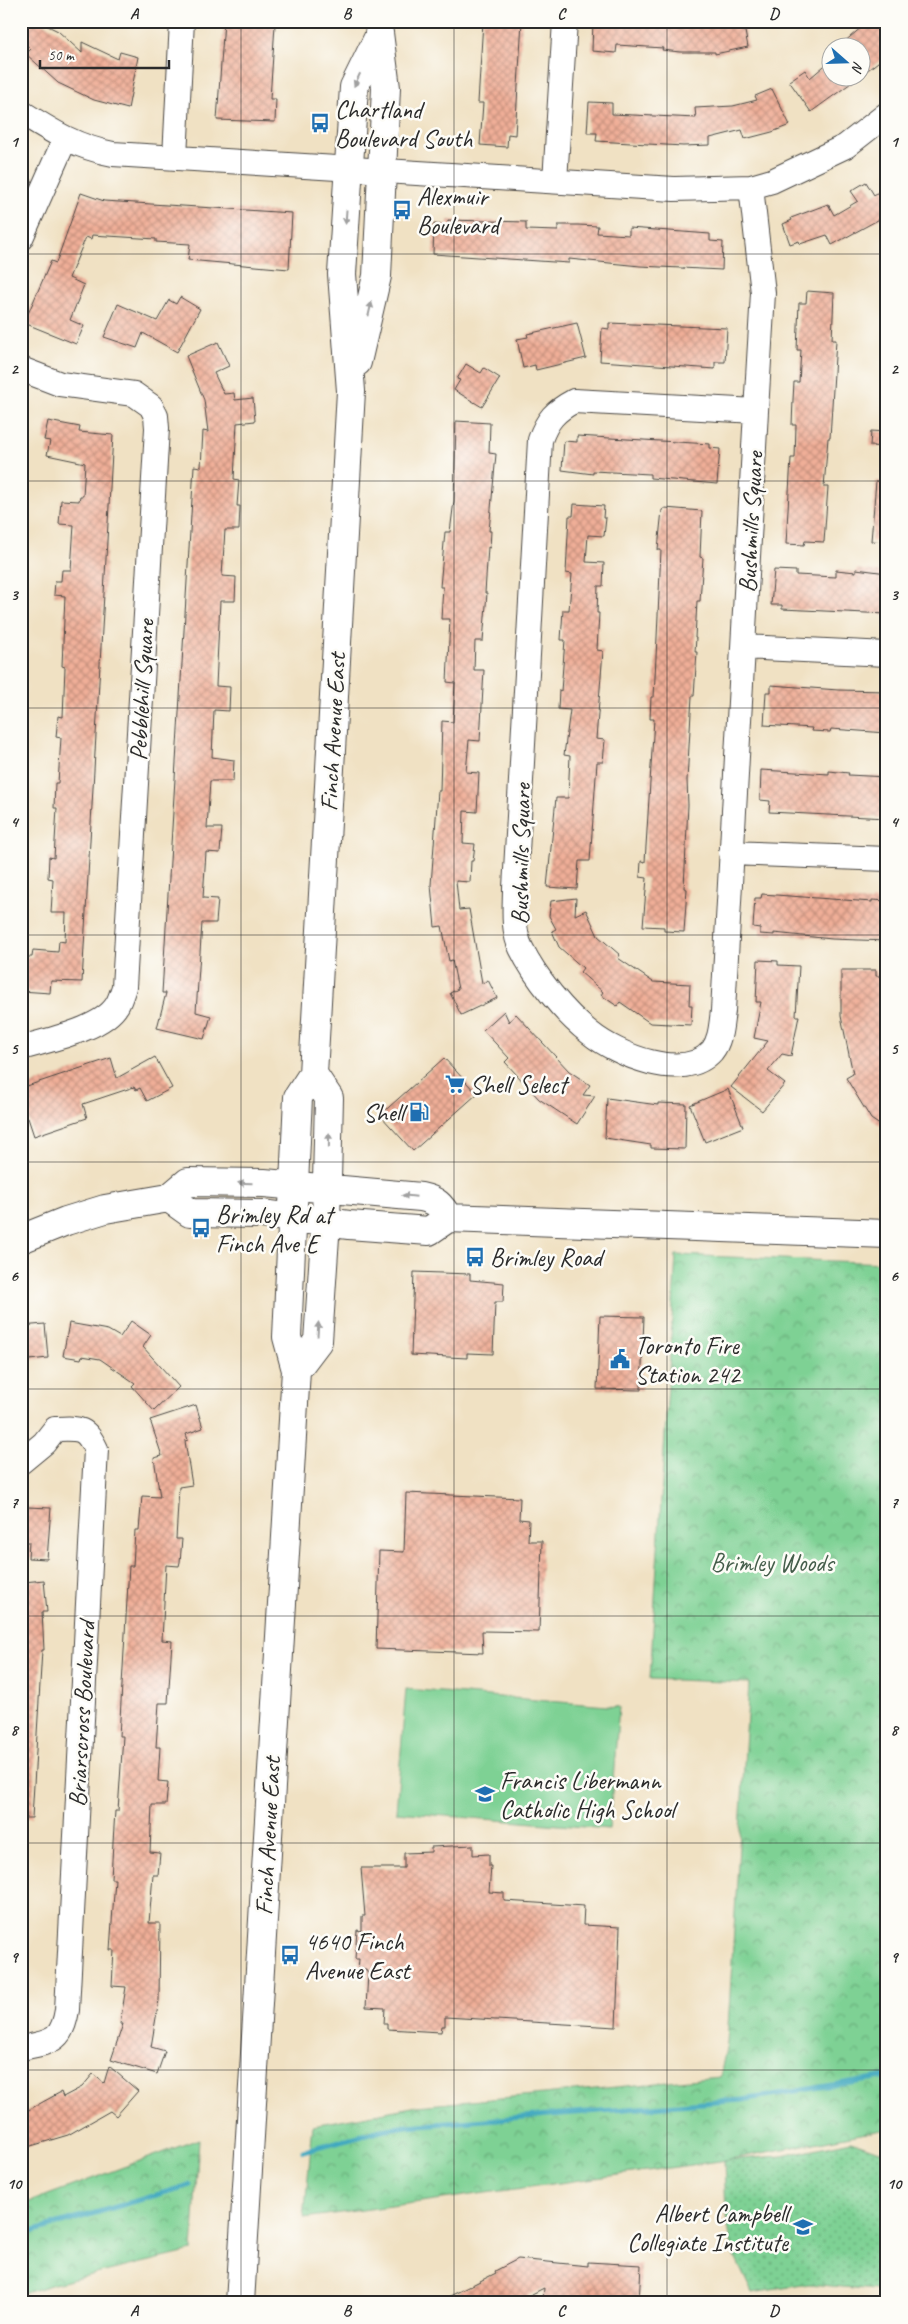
<svg xmlns="http://www.w3.org/2000/svg" width="908" height="2324" viewBox="0 0 908 2324" font-family="Caveat,sans-serif">
  <defs>
    <pattern id="grass-dots" width="8" height="8" patternUnits="userSpaceOnUse" patternTransform="scale(1.25)"><rect width="8" height="8" fill="#7ed194"/><path d="M2 2h.1M6 6h.1" fill="none" stroke="#67aa79" stroke-width="1.8" stroke-linecap="round"/></pattern>
    <pattern id="park-crowns" width="20" height="18" patternUnits="userSpaceOnUse" patternTransform="scale(1.25)"><rect width="20" height="18" fill="#7ed194"/><path d="M2 6a3 3 0 1 1 6 0M12 15a3 3 0 1 1 6 0" fill="none" stroke="#67aa79"/></pattern>
    <pattern id="building-cross-hatch" width="8" height="8" patternUnits="userSpaceOnUse" patternTransform="scale(1.25)"><rect width="8" height="8" fill="#f0af98"/><path d="M0 0l8 8M0 8l8-8" fill="none" stroke="#c38f7c"/></pattern>
  </defs>
  <rect width="100%" height="100%" fill="#fdfcf7"/>
  <filter id="ink" filterUnits="userSpaceOnUse"><feTurbulence type="fractalNoise" baseFrequency=".02" numOctaves="2"/><feDisplacementMap in="SourceGraphic" scale="10" xChannelSelector="R" yChannelSelector="G"/><feConvolveMatrix kernelMatrix="1 2 1 2 8 2 1 2 1" color-interpolation-filters="sRGB"/></filter>
  <filter id="wash" filterUnits="userSpaceOnUse"><feTurbulence type="fractalNoise" baseFrequency=".0096" numOctaves="4" result="noise"/><feDisplacementMap in="SourceGraphic" scale="20" xChannelSelector="R" yChannelSelector="G"/><feGaussianBlur stdDeviation="1.12" result="paint"/><feColorMatrix in="noise" values="0 0 0 0 0 0 0 0 0 0 0 0 0 0 0 0 0 1.4 0 .05"/><feComposite in="paint" operator="in"/></filter>
  <g filter="url(#wash)">
    <rect width="100%" height="100%" fill="#f0e1c3"/>
    <path fill="url(#grass-dots)" stroke="#547e60" d="M851 2141 887 2154V2291L809 2284 752 2293 733 2253 726 2216 724 2160 782 2156Z"/>
    <path fill="url(#park-crowns)" stroke="#547e60" d="M676 1255 887 1263V2129L720 2161 304 2218 313 2125 418 2106 720 2077 727 2043 749 1683 650 1679Z
      M199 2139 192 2251 54 2284 21 2294V2205Z"/>
    <path fill="#7ed194" stroke="#547e60" d="M406 1689 619 1707 609 1829 396 1812Z"/>
    <g fill="none" stroke-linecap="round" stroke-linejoin="round">
      <path stroke="#3fa8bf" stroke-width="5" d="M303 2151 381 2130 407 2126 742 2100 887 2076
        M21 2235 190 2185"/>
    </g>
    <g id="blocks">
      <path fill="url(#building-cross-hatch)" d="M21 21H38L58 31 82 53V42L118 59 120 52 138 57 128 109 94 100 58 83 26 54 31 49 21 40Z
        M224 21 275 25 270 99H276L275 122 217 120Z
        M483 21H522L515 135 508 134 507 147 480 145 483 103H478Z
        M593 21H743L748 47 715 54V52H680L662 50 663 48 617 45 616 53 592 51Z
        M869 21H887V55L860 76V48H837Z
        M830 61V78H858L811 112 789 81 805 70 810 78Z
        M772 89 790 125 772 132 745 139 742 130 710 138V145L683 146 596 141 597 133H587L589 102 612 103V114L696 118 695 108 733 106 757 100 755 96Z
        M866 182 874 195 887 186V215L832 245 827 235 800 244 799 241 790 244 783 224 792 220 791 218 828 204 834 215 858 201 851 191Z
        M81 193 104 201 292 213 289 269 188 260 190 244 156 242V239L92 235 91 239 86 237 69 278 84 285 70 320 84 326 76 344 24 323 51 261 56 263Z
        M448 220 526 222V230L558 231V225H578L598 226 597 233 629 235V228L710 234V241L723 242 722 270 640 266 569 259V263L433 254 434 224 448 225Z
        M807 291 834 293 832 340H836L830 438H828L824 487H828L824 542 805 541 804 545 786 544 791 458H795L796 425H792L793 400 794 382H799L801 350H797L799 303H806Z
        M180 297 200 309 177 352 143 333 137 348 104 337 118 304 157 321 169 300 176 304Z
        M577 323 586 358 536 370 535 365 523 368 517 339 528 337 527 334Z
        M609 323 727 328 725 362H715V369L600 361 602 328 609 329Z
        M218 342 229 366 214 373 224 394 234 393 235 400 253 398 255 421 237 423 234 479 239 480 237 506H240L239 530H225L222 576 236 577 235 601H220L216 686 230 687 229 711 214 710 212 757 234 760 233 781H210L207 828H222L220 853 206 852 203 898 218 899 216 923H202L196 1012 211 1016 204 1039 157 1028 166 993H162L194 466 201 467 203 431 208 432 204 400 186 356Z
        M466 364 481 373 484 368 500 378 482 407 454 390 460 380 457 379Z
        M48 421 80 427 79 432 113 435 82 982 51 981 50 993 21 991V957H32L33 950 58 952 59 941 65 942 66 913H51L53 879 48 878 49 857 54 858 57 808H54L55 783H58L61 738 56 737 58 716 63 717 65 667 62 666 65 596 54 595 55 581H61L62 570H71L74 525 59 524 61 500 79 501 80 496H83L85 463 47 455 50 441 44 440Z
        M456 421 490 423 489 453 496 454 489 531H491L490 548 488 547 485 593H487L483 641H475L474 670H484L480 741 469 740 466 772 479 773 477 812 464 811 463 843 475 844 473 861H471L470 882 456 881 459 910 469 909 482 983 488 980 497 998 461 1015 450 993 458 989 452 960 449 961 442 926 435 927 431 885 438 791H440L442 721 453 722 455 683 447 682 450 619H441L443 587H440L445 532H450L454 501Z
        M871 431 887 432V447L870 446Z
        M577 436 710 444V448L720 449 717 484 650 478V474L593 471V474L562 470 564 441 577 442Z
        M876 481 887 482V542L871 541Z
        M574 504 604 506 603 518H606L604 536 588 535 586 562 604 563 603 586H598L597 613H599L597 650 603 651 596 739 605 740 603 762H597L590 861H579L577 889 547 887 556 798H568L570 756 564 755 570 710 558 709 559 690 561 691 565 640H561L563 610H569L572 574 566 573 569 516H573Z
        M665 508 702 511 700 557 703 558 700 601H697L695 638H696L695 652H697L694 696H692L687 780 688 805 684 888 687 889 684 932 664 931V927L643 926 647 878 640 877 641 861 645 862 654 719H650L651 697H654L657 637 661 550H658L660 529 662 510Z
        M856 569 887 573V614L782 609V605H771L774 570 796 571V575L836 577V570L856 572Z
        M771 685 838 690 887 691V733L831 729 830 732 811 731 812 728 764 725 766 692H771Z
        M761 770 829 774V771L849 773 848 775 887 777V818L769 812 770 801 760 800Z
        M762 894 872 902V900L887 901V941L832 939 774 933V935L760 934V928L753 927 755 898H761Z
        M576 898 575 915 586 910 598 936 620 955 618 958 653 982 690 984 689 1005H692L691 1025 650 1023 620 1002 617 1006 601 995 603 992 580 972 583 968 559 947 552 931 556 929 549 916 551 901Z
        M758 960 778 961V965L799 966 796 1016H799L791 1056 782 1054 768 1071 785 1084 762 1111 731 1087 768 1041 754 1038 761 1002H756Z
        M841 970H876V976H887V998H881L887 1030V1130L871 1119 846 1078 853 1074 841 1016Z
        M504 1011 509 1022 516 1014 569 1071 590 1085 583 1095 595 1096 577 1124 539 1099 505 1062 509 1058 483 1030Z
        M155 1057 172 1088 147 1101 140 1088 136 1090 134 1087 83 1104 87 1118 34 1136 28 1118 21 1120V1088L111 1058 117 1078Z
        M444 1058 477 1094 413 1151 380 1115Z
        M728 1089 743 1127 705 1142 690 1105Z
        M607 1098 658 1105V1103L686 1104 685 1149 651 1148V1145L605 1138Z
        M414 1272 470 1274V1280L504 1283 503 1302H495L493 1354 467 1353V1358L411 1355Z
        M600 1316 644 1317 641 1390 597 1389Z
        M131 1321 151 1335 143 1347 179 1387 154 1411 132 1386 135 1383 100 1359 82 1356 81 1359 63 1356 69 1323 108 1330 120 1337Z
        M45 1324 48 1358 29 1360 28 1356 21 1357V1326Z
        M196 1405 203 1428 186 1434 188 1440 185 1441 192 1485 179 1487 176 1539H182L180 1562 179 1566 166 1565 162 1640 172 1641 168 1703H159L156 1747H160L158 1781 168 1782 166 1805H152L150 1852 160 1853 158 1875H153L149 1923H160L159 2000 151 2047 165 2051 157 2074 111 2060 123 2024H120L126 1987 112 1986 114 1950H110L115 1879H111L113 1842 115 1811H118L123 1736H119L129 1566H133L135 1530H139L142 1496 160 1497 154 1458 162 1456 150 1420Z
        M406 1493 520 1498 519 1519 529 1520 528 1541H542L539 1632 482 1631 483 1653 376 1649 379 1551 404 1552Z
        M27 1507 51 1508 47 1559 28 1558 29 1542H25Z
        M44 1580 47 1612H42L44 1650H42L32 1818H21V1586L25 1585 24 1582Z
        M473 1845V1855L489 1854V1866H491L489 1892 504 1893V1901L584 1906 583 1925 620 1927 616 2027 445 2017V2026H442L441 2032 387 2029V2024H384L385 2008 366 2007 368 1974 366 1970H358L359 1959H355L357 1930 362 1931V1916H365L361 1868H404V1853L431 1852V1847Z
        M109 2066 138 2091 116 2116 110 2111 68 2135 21 2149V2114L61 2092 63 2097 82 2087 93 2074 104 2083Z
        M518 2259 588 2266V2262L641 2265 639 2303H586L543 2299 544 2288 514 2303H436L496 2273 495 2271Z"/>
    </g>
  </g>
  <g filter="url(#ink)">
    <use href="#blocks" fill-opacity="0" stroke="#494642" stroke-width="1"/>
    <g fill="none" stroke-linecap="round" stroke-linejoin="round">
      <defs>
        <path id="minor" d="M21 112C53 132 76 147 113 154L674 189 751 187 772 181 846 146 887 114
          M175 157 182 21
          M555 181 565 21
          M751 187 763 293 756 411 723 1011C721 1024 721 1040 712 1051 684 1083 617 1055 590 1033 565 1014 535 977 521 948 512 930 515 907 515 888L540 440C547 420 555 411 574 401L756 411
          M21 238 65 139
          M21 369 60 384 134 394 151 406 156 416 157 428 124 987C122 993 120 1000 117 1005 102 1030 47 1040 21 1048
          M743 647 887 654
          M731 853 887 859
          M21 1462 44 1443 55 1429C80 1428 85 1427 96 1449L67 2010C62 2042 51 2042 21 2048"/>
        <path id="major" d="M357 362 377 276 386 88 379 33
          M169 1198 190 1213 262 1214 349 1225 429 1231 448 1218 887 1234
          M21 1239 66 1221 105 1209 169 1198 188 1182 264 1183 421 1197C436 1200 441 1205 448 1218
          M296 1370 318 1341 326 1222 329 1098 313 1074
          M240 2303 296 1370 287 1337 298 1097 313 1074 351 391 342 274 354 87 379 36"/>
      </defs>
      <use href="#minor" stroke="#494642" stroke-width="26"/>
      <use href="#major" stroke="#494642" stroke-width="30"/>
      <use href="#minor" stroke="#fff" stroke-width="24"/>
      <use href="#major" stroke="#fff" stroke-width="28"/>
    </g>
    <defs><path id="oneway-solid" d="M-6-.8H1V-3.2L6.5 0L1 3.2V.8H-6Z" transform="scale(1.25)"/></defs>
    <g fill="#a0a0a0">
      <use href="#oneway-solid" transform="translate(357 80) rotate(115)"/>
      <use href="#oneway-solid" transform="translate(346 217) rotate(94)"/>
      <use href="#oneway-solid" transform="translate(370 309) rotate(-77)"/>
      <use href="#oneway-solid" transform="translate(329 1140) rotate(-89)"/>
      <use href="#oneway-solid" transform="translate(245 1183) rotate(-179)"/>
      <use href="#oneway-solid" transform="translate(409 1196) rotate(-174)"/>
      <use href="#oneway-solid" transform="translate(318 1329) rotate(-86)"/>
    </g>
  </g>
  <path fill="none" stroke="#2b2b2b" stroke-width="1" stroke-opacity="0.55" d="M241 21V2303M454 21V2303M667 21V2303M21 254H887M21 481H887M21 708H887M21 935H887M21 1162H887M21 1389H887M21 1616H887M21 1843H887M21 2070H887"/>
  <defs>
    <symbol id="bus-bare" viewBox="-9 -9 18 18"><path d="M-5-6H5V4H4V6H2V4H-2V6H-4V4H-5ZM-3.5-4V0h7V-4ZM-3.5 1.2v1.5H-2V1.2ZM2 1.2v1.5H3.5V1.2Z" fill="#1f6fb2" stroke="#fdfcf7" stroke-width="2.5" paint-order="stroke"/></symbol>
    <symbol id="supermarket-bare" viewBox="-9 -9 18 18"><path d="M-6-5.5h2.5l.6 2H6L4.5 2H-2.5L-4.4-4H-6ZM-1.5 3.2a1.3 1.3 0 1 0 .1 0ZM3 3.2a1.3 1.3 0 1 0 .1 0Z" fill="#1f6fb2" stroke="#fdfcf7" stroke-width="2.5" paint-order="stroke"/></symbol>
    <symbol id="fuel-bare" viewBox="-9 -9 18 18"><path d="M-5.5-6h7V0h2V4h1.3V-2.5L3-4.5l.8-.8L6-3V5H2.5V1h-1V6h-7ZM-4.2-4.7v3.2H.2V-4.7Z" fill="#1f6fb2" stroke="#fdfcf7" stroke-width="2.5" paint-order="stroke"/></symbol>
    <symbol id="civic-bare" viewBox="-9 -9 18 18"><path d="M-.6-6.5H3V-4.5H.6V-3L4-1V1h2V6H-6V1h2V-1L-.6-3ZM-1.2 2.5V6h2.4V2.5Z" fill="#1f6fb2" stroke="#fdfcf7" stroke-width="2.5" paint-order="stroke"/></symbol>
    <symbol id="school-bare" viewBox="-9 -9 18 18"><path d="M0-5L7-2L0 1L-7-2ZM-4 1L0 2.5L4 1V4Q0 6-4 4Z" fill="#1f6fb2" stroke="#fdfcf7" stroke-width="2.5" paint-order="stroke"/></symbol>
  </defs>
  <g fill-rule="evenodd">
    <use href="#bus-bare" x="306" y="109" width="28" height="28"/>
    <use href="#bus-bare" x="388" y="196" width="28" height="28"/>
    <use href="#supermarket-bare" x="441" y="1070" width="28" height="28"/>
    <use href="#fuel-bare" x="405" y="1098" width="28" height="28"/>
    <use href="#bus-bare" x="187" y="1214" width="28" height="28"/>
    <use href="#bus-bare" x="461" y="1243" width="28" height="28"/>
    <use href="#civic-bare" x="606" y="1345" width="28" height="28"/>
    <use href="#school-bare" x="471" y="1780" width="28" height="28"/>
    <use href="#bus-bare" x="276" y="1941" width="28" height="28"/>
    <use href="#school-bare" x="789" y="2213" width="28" height="28"/>
  </g>
  <g text-anchor="middle" stroke-width="5" stroke-linejoin="round" paint-order="stroke">
    <g font-size="25" fill="#2b2b2b" stroke="#fdfcf7" text-anchor="start">
      <text x="335" y="118">Chartland<tspan x="335" dy="29">Boulevard South</tspan></text>
      <text x="417" y="205">Alexmuir<tspan x="417" dy="29">Boulevard</tspan></text>
      <text x="470" y="1093">Shell Select</text>
      <text x="404" y="1121" text-anchor="end">Shell</text>
      <text x="216" y="1223">Brimley Rd at<tspan x="216" dy="29">Finch Ave E</tspan></text>
      <text x="490" y="1266">Brimley Road</text>
      <text x="635" y="1354">Toronto Fire<tspan x="635" dy="29">Station 242</tspan></text>
      <text x="500" y="1789">Francis Libermann<tspan x="500" dy="29">Catholic High School</tspan></text>
      <text x="305" y="1950">4640 Finch<tspan x="305" dy="29">Avenue East</tspan></text>
      <text x="788" y="2222" text-anchor="end">Albert Campbell<tspan x="788" dy="29">Collegiate Institute</tspan></text>
    </g>
    <g font-size="25" fill="#2b2b2b" stroke="#fdfcf7">
      <text transform="translate(750 522) rotate(-87)" y="9">Bushmills Square</text>
      <text transform="translate(141 690) rotate(-87)" y="9">Pebblehill Square</text>
      <text transform="translate(332 732) rotate(-87)" y="9">Finch Avenue East</text>
      <text transform="translate(520 854) rotate(-89)" y="9">Bushmills Square</text>
      <text transform="translate(81 1714) rotate(-87)" y="9">Briarscross Boulevard</text>
      <text transform="translate(267 1836) rotate(-87)" y="9">Finch Avenue East</text>
    </g>
    <g font-size="25" fill="#445d4a" stroke="#fdfcf7">
      <text x="772" y="1571">Brimley Woods</text>
    </g>
  </g>
  <rect width="908" height="2324" fill="none" stroke="#fdfcf7" stroke-width="55"/>
  <g transform="translate(846 62) rotate(110)"><circle r="24" fill="#fdfcf7" stroke="#a9a8a5"/>
  <path d="M0-4L9 19L0 12L-9 19Z" fill="#1f6fb2"/>
  <text y="-8" font-size="14" font-weight="bold" text-anchor="middle" fill="#2b2b2b">N</text>
  </g>
  <path d="M40 60v8h129v-8" fill="none" stroke="#2b2b2b" stroke-width="2.5"/>
  <text x="48" y="60" font-size="15" fill="#2b2b2b" stroke="#fdfcf7" stroke-width="4" paint-order="stroke">50 m</text>
  <rect x="28" y="28" width="852" height="2268" fill="none" stroke="#2b2b2b" stroke-width="2"/>
  <g font-size="16" text-anchor="middle" font-weight="bold" fill="#2b2b2b">
    <text x="134" y="19">A</text>
    <text x="347" y="19">B</text>
    <text x="561" y="19">C</text>
    <text x="774" y="19">D</text>
    <text x="14" y="147">1</text>
    <text x="894" y="147">1</text>
    <text x="14" y="374">2</text>
    <text x="894" y="374">2</text>
    <text x="14" y="600">3</text>
    <text x="894" y="600">3</text>
    <text x="14" y="827">4</text>
    <text x="894" y="827">4</text>
    <text x="14" y="1054">5</text>
    <text x="894" y="1054">5</text>
    <text x="14" y="1281">6</text>
    <text x="894" y="1281">6</text>
    <text x="14" y="1508">7</text>
    <text x="894" y="1508">7</text>
    <text x="14" y="1735">8</text>
    <text x="894" y="1735">8</text>
    <text x="14" y="1962">9</text>
    <text x="894" y="1962">9</text>
    <text x="14" y="2189">10</text>
    <text x="894" y="2189">10</text>
    <text x="134" y="2316">A</text>
    <text x="347" y="2316">B</text>
    <text x="561" y="2316">C</text>
    <text x="774" y="2316">D</text>
  </g>
</svg>
